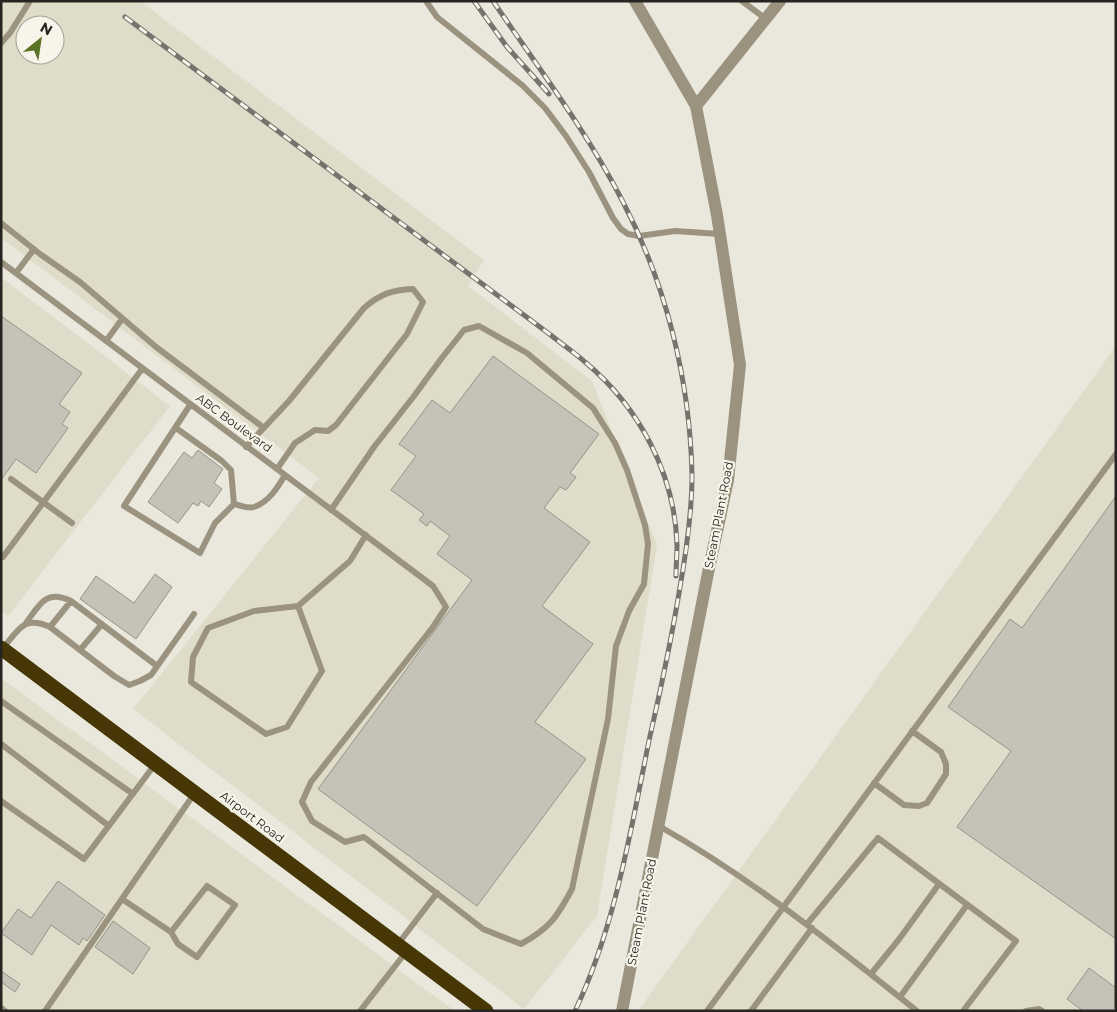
<svg xmlns="http://www.w3.org/2000/svg" width="1117" height="1012" viewBox="0 0 1117 1012" font-family="Montserrat,sans-serif">
  <rect width="100%" height="100%" fill="#eae7dc"/>
  <path fill="#e0dcca" fill-rule="evenodd" d="M1 1H140L484 260 468 286 592 381 657 545 597 916 524 1009 133 709 319 478 1 238ZM25 25H55V55H25Z
    M1 277 170 406 8 616 1 611Z
    M1116 346V1011H638Z
    M1 678 455 1011H1Z"/>
  <path fill="#c5c2b7" stroke="#969388" d="M1 316 82 373 59 404 70 412 62 424 68 428 36 473 16 459 1 480Z
    M493 356 599 434 570 473 576 477 566 490 560 487 544 508 590 542 542 606 593 644 535 722 586 759 477 906 318 789 472 580 437 554 450 536 430 521 427 526 419 520 424 514 391 490 416 456 399 444 432 400 450 413Z
    M198 450 223 469 214 483 222 489 209 507 201 501 198 506 193 503 178 523 148 502 184 452 192 458Z
    M1116 496V939L957 827 1011 751 948 707 1010 619 1022 628Z
    M155 574 172 587 136 639 80 599 96 576 134 603Z
    M58 881 105 915 87 941 83 938 79 945 51 925 32 955 1 933 18 909 31 918Z
    M113 921 150 948 133 974 95 947Z
    M1089 968 1116 988V1011H1083L1067 999Z
    M1 971 20 984 15 992 1 982Z"/>
  <g fill="none" stroke-linecap="round" stroke-linejoin="round">
    <path stroke="#9b9380" stroke-width="6" d="M426 1 437 17 522 85 545 108 566 136 589 172 613 218 621 229 628 234 639 236 675 231 720 234
      M742 1 766 19
      M1 43 10 33 30 1
      M1 223 40 254 80 282 156 347 264 428
      M1 262 433 586 446 607 433 627 311 782 302 802 312 821 345 842 364 837 483 929 521 944C550 928 557 917 572 889L608 719 616 646 629 611 644 584 648 544 645 525 627 470 615 443 593 408 527 353 479 326 464 330 441 359 414 396 374 447 331 510
      M16 273 34 249
      M106 341 122 319
      M190 405 124 506 200 553 215 523 234 504C240 505 248 509 254 507 269 502 278 487 285 475
      M176 428 222 461 231 470 234 504
      M246 447 289 401 364 308C380 294 392 290 413 289L423 302 407 334 336 425 328 431 315 430 295 443 277 469
      M11 479 72 523
      M3 557 142 369
      M298 606 322 671 287 727 266 734 191 682 193 657 208 628 254 611 298 606 350 561 366 535
      M26 623C40 604 46 589 71 601L157 666
      M50 627 71 601
      M2 649C19 630 23 615 50 627L114 676 129 685 140 681 151 675 194 614
      M80 650 102 624
      M1 701 133 794
      M1 744 109 826
      M874 783 904 805 919 806 927 803 946 774V764L941 752 912 731
      M1 801 84 859 156 763
      M659 826C751 878 834 945 917 1011
      M122 899 171 932 207 886 235 905 197 957 178 944 171 932
      M807 924 878 838 1016 941 963 1011
      M398 944 437 893
      M871 974 900 938 939 884
      M900 997 967 905
      M1 1008 5 1011
      M45 1011 194 794
      M360 1011 406 952
      M707 1011 1116 454
      M751 1011 812 928
      M1026 1011 1039 1009 1042 1011"/>
    <path stroke="#9b9380" stroke-width="12" d="M696 106 780 1
      M622 1011 708 573 728 480 740 365 717 215 696 106 635 1"/>
    <path stroke="#473706" stroke-width="15" d="M1 648 486 1011"/>
    <defs>
      <path id="rail" d="M474 1 507 47 549 94
        M493 1C537 66 586 130 622 200 666 284 690 380 692 475 692 514 686 554 679 593 671 641 661 688 650 736 631 828 616 925 575 1011
        M125 17 552 336C563 345 575 353 585 362 639 407 675 474 677 545 677 555 676 566 676 576"/>
    </defs>
    <use href="#rail" stroke="#75736d" stroke-width="5"/>
    <use href="#rail" stroke="#f7f4e9" stroke-width="3" stroke-dasharray="9" stroke-linecap="butt"/>
  </g>
  <g text-anchor="middle" stroke-width="4.5" stroke-linejoin="round" paint-order="stroke">
    <g font-size="12" fill="#262521" stroke="#f7f4e9">
      <text transform="translate(234 423) rotate(36)" y="4">ABC Boulevard</text>
      <text transform="translate(719 515) rotate(-79)" y="4">Steam Plant Road</text>
      <text transform="translate(252 817) rotate(37)" y="4">Airport Road</text>
      <text transform="translate(642 912) rotate(-79)" y="4">Steam Plant Road</text>
    </g>
  </g>
  <rect width="1117" height="1012" fill="none" stroke="#262521" stroke-width="5"/>
  <g transform="translate(40 40) rotate(30)"><circle r="24" fill="#f7f4e9" stroke="#a3a199"/>
  <path d="M0-4L9 19L0 12L-9 19Z" fill="#5b7324"/>
  <text y="-8" font-size="14" font-weight="bold" text-anchor="middle" fill="#262521">N</text>
  </g>
</svg>
